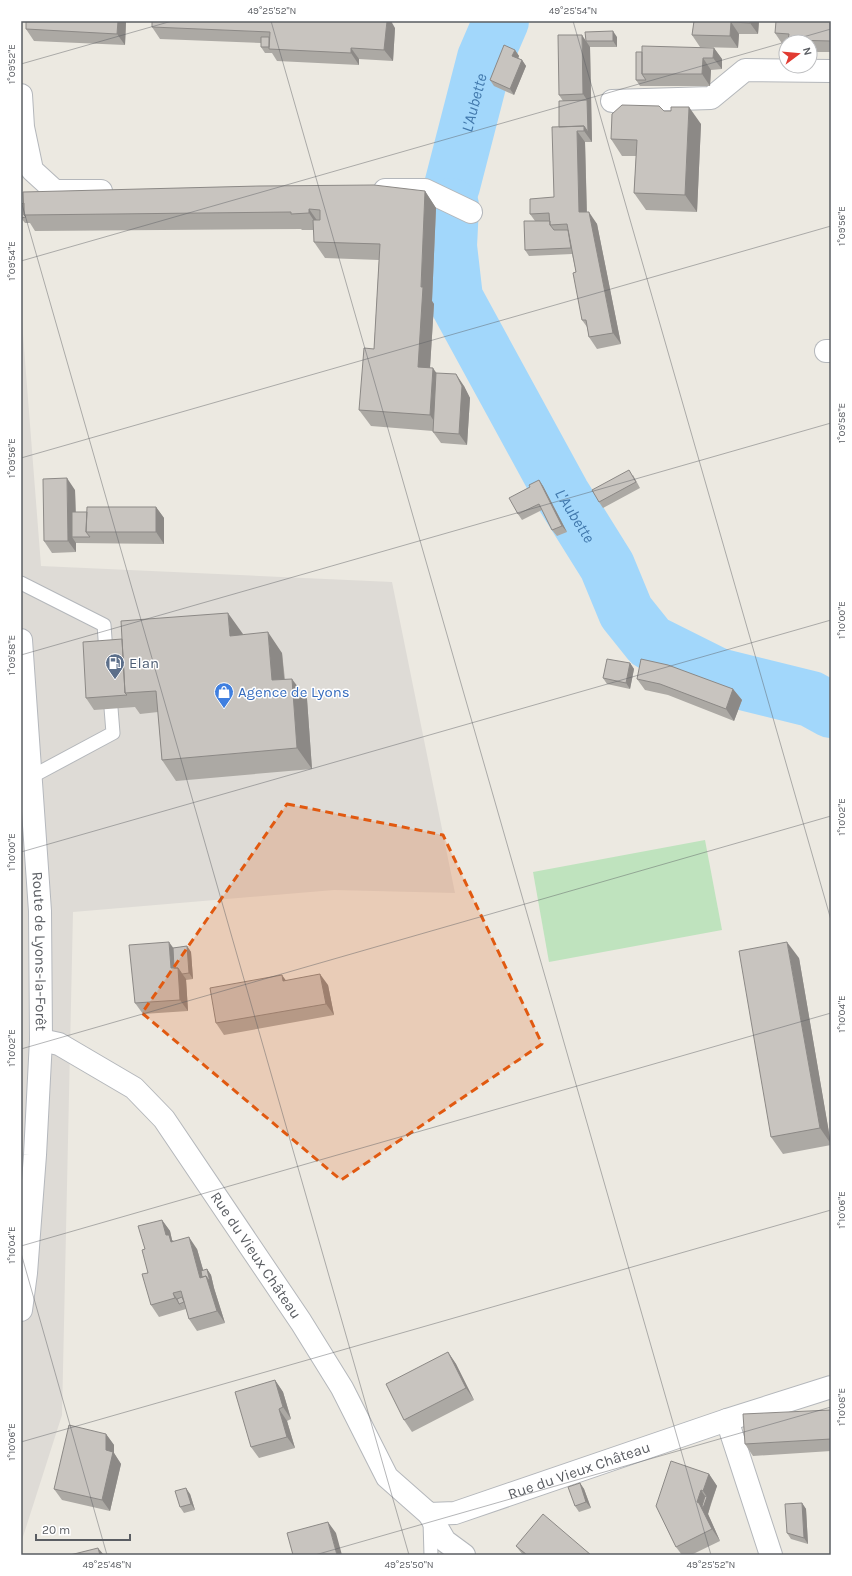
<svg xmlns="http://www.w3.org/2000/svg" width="852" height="1576" viewBox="0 0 852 1576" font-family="Karla,sans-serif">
  <rect width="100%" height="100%" fill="#ece9e1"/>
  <path fill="#dedbd6" d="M21 309 41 566 392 582 455 893 334 890 73 912 62 1415 21 1543Z"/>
  <path fill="#bfe3be" d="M705 840 722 930 549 962 533 872Z"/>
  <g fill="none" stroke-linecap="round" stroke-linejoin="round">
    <g stroke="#a2d7fb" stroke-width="56">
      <path id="s1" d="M452 186 485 58 501 21"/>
      <path id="s2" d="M451 206 449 246 455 298 562 494 607 566 626 612 650 642 718 676 811 699 831 710"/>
    </g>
    <defs>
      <path id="lane" d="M21 583 104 625 106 652
        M31 777 113 733 111 708
        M430 1521 431 1555"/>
      <g id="street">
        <path d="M21 95 23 127 32 170 55 191H101"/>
        <path d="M612 101 711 98 745 70 831 71"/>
        <path d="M385 190H425L471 212"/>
        <path d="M826 351H831"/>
        <path id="s3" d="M41 1040 59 1044 134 1088 164 1119 301 1322 342 1388 387 1477 429 1514 455 1513 727 1420 831 1387"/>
        <path d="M727 1420 771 1555"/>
        <path d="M429 1514 445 1541 464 1555"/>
      </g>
      <g id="secondary">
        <path id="s4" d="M21 640 40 911 41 1040 35 1155 26 1273 21 1310"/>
      </g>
    </defs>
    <use href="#lane" stroke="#b4b7bb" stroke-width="15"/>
    <use href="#street" stroke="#b4b7bb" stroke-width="24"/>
    <use href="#secondary" stroke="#b5b8bd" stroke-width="24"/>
    <use href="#lane" stroke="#fff" stroke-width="13"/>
    <use href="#street" stroke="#fff" stroke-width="22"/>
    <use href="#secondary" stroke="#fff" stroke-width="22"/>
  </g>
  <path fill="#aca9a4" d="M126 21 125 45 34 41 26 29Z
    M694 21H759L758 34H739L738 48 700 47 692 35Z
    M831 21V52H810V42H786V45H783L775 33Z
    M152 27 395 28 393 61 359 59V65L277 61 272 53H265L261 47V43L160 39Z
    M617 37V47H590L592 142H585L587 212 597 224 621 344 597 349 589 337 587 327 582 320 576 272 572 254 529 256 525 250 535 221 530 214 554 197 559 127 563 101 559 95 586 41Z
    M714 48 722 59V69L711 70 710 86H640L636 80 642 52Z
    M515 50 519 56 518 58 522 60 526 66 514 95 494 86 490 80Z
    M664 111H671L701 124 697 212 646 210 634 193 636 156H622L611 139Z
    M425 191 436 208 432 301 434 304 430 368 436 373 464 386 470 398 467 445 441 443 433 432V431L371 426 359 410 374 349 379 260 325 258 314 242V230H302L301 229 35 231 30 223H25L21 218V204Z
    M633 475 640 488 603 508 599 502Z
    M539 480 543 486 567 532 557 536 552 530 542 510 522 520 518 514 530 487Z
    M75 490 76 512H87L156 507 164 518V544L76 543V552L52 553 44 541Z
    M243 634V635L282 653 285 679 307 699 312 769 176 781 162 760 158 712 140 714 135 707 94 710 86 698Z
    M630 663 634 669 630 689 607 684 603 678Z
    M637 679 733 689 742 700 734 721 668 695 645 690Z
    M187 946 191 952 193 979 186 980 188 1011 143 1014 135 1003 173 948Z
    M799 958 831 1145 783 1154 771 1137Z
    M286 980 328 985 334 1015 224 1035 216 1023Z
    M162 1220 170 1231 172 1240 174 1241 197 1249 203 1270 207 1269 211 1275 214 1288 225 1323 197 1331 189 1319 186 1309 159 1317 151 1305 148 1273 145 1249Z
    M448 1352 456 1364 474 1400 412 1432 404 1420Z
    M275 1380 283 1392 291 1419 287 1421 295 1448 259 1458 251 1447Z
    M831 1410V1451L753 1456 745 1444Z
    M106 1434 114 1445V1453L121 1464 110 1511 62 1500 54 1489Z
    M709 1474 717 1486 708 1514 720 1541 691 1555H682L676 1547 656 1506Z
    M580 1483 584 1489 591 1508 579 1512 575 1506Z
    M190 1494 195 1510 184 1513 180 1507Z
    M802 1503 806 1509 808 1544 791 1539 787 1533Z
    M516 1546 591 1555H523Z"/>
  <path fill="#8c8986" d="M118 21H126L125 45 117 34Z
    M387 21H391L395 28 393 61 384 50Z
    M750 21H759L758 34 750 23Z
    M731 22 739 34 738 48 730 36Z
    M613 31 617 37V47L613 41Z
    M582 35 590 47 592 142 584 131V126L587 100 583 94Z
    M351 48 359 59V65L351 53Z
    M714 48 722 59V69L713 58Z
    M515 50 519 56 517 62 512 56Z
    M703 58 711 70 710 86 702 74Z
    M522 60 526 66 514 95 510 89Z
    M689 107 701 124 697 212 685 195Z
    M577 131 585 142 587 223 579 212Z
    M425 191 436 208 432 301 434 304 429 383 418 367Z
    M309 209 321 226 320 230 309 213Z
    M589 212 597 224 621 344 613 333Z
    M433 368 444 384 441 432 430 415Z
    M456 374 464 386 470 398 467 445 459 434Z
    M67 478 75 490 76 537H72L76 543V552L68 541Z
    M539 480 543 486 567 532 562 526Z
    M156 507 164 518V544L156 532Z
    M228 613 243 634 244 657 230 636Z
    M268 632 282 653 286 701 272 680Z
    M630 663 634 669 630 689 626 683Z
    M292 679 307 699 312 769 297 748Z
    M733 689 742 700 734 721 726 709Z
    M169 942 177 953 175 974 171 968Z
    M787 942 799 958 831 1144 820 1128Z
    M187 946 191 952 193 979 189 973Z
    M178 968 186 979 188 1011 180 1000Z
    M320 974 328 985 334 1015 326 1004Z
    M282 975 290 986 283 981Z
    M162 1220 170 1231 172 1240 177 1246 179 1254 166 1235Z
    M189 1237 197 1249 207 1283 200 1278Z
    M207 1269 211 1275 214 1288 225 1323 217 1311 206 1276Z
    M173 1293 180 1303 179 1304 183 1309 175 1298Z
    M448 1352 456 1364 474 1400 466 1388Z
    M275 1380 283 1392 291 1419 283 1407Z
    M279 1409 287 1421 295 1448 287 1437Z
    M106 1434 114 1445V1453L121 1464 110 1511 102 1500 106 1450Z
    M709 1474 717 1486 711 1503 703 1491Z
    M580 1483 584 1489 591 1508 586 1502Z
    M186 1488 190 1494 195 1510 191 1504Z
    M701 1490 707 1499V1497L711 1503 708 1514 720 1541 712 1529 697 1502Z
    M802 1503 806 1509 808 1544 804 1538Z
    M328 1522 336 1533 342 1555H337Z
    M98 1548 104 1555H100Z"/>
  <path fill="#c8c4bf" stroke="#8c8986" d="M26 21H118L117 34 26 29Z
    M152 21H387L384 50 351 48V53L269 49 270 32 152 27Z
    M694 21H750V23L731 22 730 36 692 35Z
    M776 21H831V41L788 40 789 34 775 33Z
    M613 31V41H586L585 32Z
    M558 35H582L583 94 559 95Z
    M261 37H269V47H261Z
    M504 45 515 50 512 56 522 60 510 89 490 80Z
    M642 46 714 48 713 58H703L702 74H642Z
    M636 52H642V74L646 80H636Z
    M587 100 588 132 584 126 559 127V101Z
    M622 105 659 106 664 111H671V107H689L685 195 634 193 637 140 611 139 612 114Z
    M584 126V131H577L579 212H589L613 333 589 337 586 320H582L573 273 576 272 567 224 550 225 549 213 530 214V199L554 197 552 127Z
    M374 185 425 191 421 287H423L418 367 433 368 430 415 359 410 364 348 374 349 380 244 314 242 313 220H320V210L309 209V213L291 214V212L24 215 23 192 259 186Z
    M24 203V215L26 217 21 218V204Z
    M524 221H550V225L554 230H568L571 248 525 250Z
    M436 373 456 374 462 386 459 434 433 432Z
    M629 470 636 482 599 502 592 490Z
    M67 478 68 541H44L43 479Z
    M539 480 562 526 552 530 539 504 518 514 509 498 530 487 529 485Z
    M87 507H156V532H86Z
    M72 512H87L86 532 90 537H72Z
    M228 613 230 636 268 632 272 680 292 679 297 748 162 760 156 691 125 693 121 621Z
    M122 639 125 693 127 695 86 698 83 642Z
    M607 659 630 663 626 683 603 678Z
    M641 659 668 665 733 689 726 709 660 684 637 679Z
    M169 942 171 968H178L180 1000 135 1003 129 945Z
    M787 942 820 1128 771 1137 739 951Z
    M187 946 189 973 182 974 178 968H174L173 948Z
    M320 974 326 1004 216 1023 210 988 282 975 283 981Z
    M162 1220 166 1235H169L171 1242 189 1237 200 1278 206 1276 217 1311 189 1319 181 1291 173 1293 175 1298 151 1305 142 1274 148 1273 142 1250 145 1249 138 1226Z
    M207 1269 210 1282 206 1276 202 1277 201 1271Z
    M182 1297 184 1302 179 1304 177 1299Z
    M448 1352 466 1388 404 1420 386 1384Z
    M275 1380 283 1407 279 1409 287 1437 251 1447 235 1392Z
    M831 1410V1439L745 1444 743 1414Z
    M69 1425 106 1434V1450L113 1452 102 1500 54 1489Z
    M671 1461 709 1474 703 1491 701 1490 697 1502 699 1503 712 1529 676 1547 656 1506Z
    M580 1483 586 1502 575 1506 568 1487Z
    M186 1488 191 1504 180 1507 175 1491Z
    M705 1496 707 1497 703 1508 702 1506Z
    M802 1503 804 1538 787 1533 785 1504Z
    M543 1514 591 1555H527L516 1546Z
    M328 1522 337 1555H293L287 1533Z
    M98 1548 100 1555H70Z"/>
  <path fill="#e15910" fill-opacity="0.2" stroke="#e15910" stroke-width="3" stroke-dasharray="8 5" stroke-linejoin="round" d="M287 804 443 835 542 1044 341 1180 142 1013Z"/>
  <path fill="none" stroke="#5a5d62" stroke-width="1" stroke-opacity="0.45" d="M271 21 711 1555M573 21 831 920M21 64 172 21M21 201 409 1555M21 261 831 29M21 458 831 226M21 655 831 423M21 852 831 620M21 1049 831 816M21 1246 831 1013M21 1253 107 1555M21 1442 831 1210M315 1555 831 1407"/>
  <defs>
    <symbol id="fuel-pin" viewBox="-11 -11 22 30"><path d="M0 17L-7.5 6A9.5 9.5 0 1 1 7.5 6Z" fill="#5c6f8a" stroke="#fff"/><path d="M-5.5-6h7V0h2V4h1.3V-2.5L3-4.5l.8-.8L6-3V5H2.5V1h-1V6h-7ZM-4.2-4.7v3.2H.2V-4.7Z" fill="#fff"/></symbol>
    <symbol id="shop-pin" viewBox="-11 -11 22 30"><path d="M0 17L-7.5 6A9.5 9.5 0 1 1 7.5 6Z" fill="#3f7fe0" stroke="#fff"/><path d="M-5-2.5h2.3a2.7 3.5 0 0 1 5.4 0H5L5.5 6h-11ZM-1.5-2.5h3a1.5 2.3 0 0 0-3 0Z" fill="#fff"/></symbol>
  </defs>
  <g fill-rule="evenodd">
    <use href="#fuel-pin" x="104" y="652" width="22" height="30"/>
    <use href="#shop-pin" x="213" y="681" width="22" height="30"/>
  </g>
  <g text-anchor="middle" stroke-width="3" stroke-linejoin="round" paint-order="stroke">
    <g font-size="15" fill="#4e5e75" stroke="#fff" text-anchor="start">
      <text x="129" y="668">Elan</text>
    </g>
    <g font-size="15" fill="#366cbe" stroke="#fff" text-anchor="start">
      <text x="238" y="697">Agence de Lyons</text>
    </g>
    <g font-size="15" fill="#5a5d62" stroke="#fff">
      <text dy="5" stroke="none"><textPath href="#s4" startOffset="312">Route de Lyons-la-Forêt</textPath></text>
      <text dy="5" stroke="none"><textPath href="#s3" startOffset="313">Rue du Vieux Château</textPath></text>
      <text dy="5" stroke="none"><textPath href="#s3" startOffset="784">Rue du Vieux Château</textPath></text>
    </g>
    <g font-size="16" font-style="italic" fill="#4178ac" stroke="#fff">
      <text dy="6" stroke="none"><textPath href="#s1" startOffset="86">L'Aubette</textPath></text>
      <text dy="6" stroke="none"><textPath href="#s2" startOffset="341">L'Aubette</textPath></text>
    </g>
  </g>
  <rect width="852" height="1576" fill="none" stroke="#ffffff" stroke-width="44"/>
  <g transform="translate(798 54) rotate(74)"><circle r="19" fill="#ffffff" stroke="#bdbec0"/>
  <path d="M0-3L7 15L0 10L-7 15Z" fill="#e13b32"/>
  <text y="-6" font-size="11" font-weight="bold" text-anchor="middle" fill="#5a5d62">N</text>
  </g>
  <path d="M36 1534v6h94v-6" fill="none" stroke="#5a5d62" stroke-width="2"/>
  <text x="42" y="1534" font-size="12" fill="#5a5d62" stroke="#ffffff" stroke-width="3" paint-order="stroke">20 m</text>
  <rect x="22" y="22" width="808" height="1532" fill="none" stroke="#5a5d62" stroke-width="1.5"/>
  <g font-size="10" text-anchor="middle" fill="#5a5d62">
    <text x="272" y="14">49°25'52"N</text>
    <text x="573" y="14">49°25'54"N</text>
    <text transform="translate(11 64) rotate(-90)" y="4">1°09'52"E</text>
    <text transform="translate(841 226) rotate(-90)" y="4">1°09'56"E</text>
    <text transform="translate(11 261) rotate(-90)" y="4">1°09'54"E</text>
    <text transform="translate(841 423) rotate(-90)" y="4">1°09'58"E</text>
    <text transform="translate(11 458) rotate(-90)" y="4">1°09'56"E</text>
    <text transform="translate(841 620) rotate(-90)" y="4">1°10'00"E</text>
    <text transform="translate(11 655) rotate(-90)" y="4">1°09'58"E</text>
    <text transform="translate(841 817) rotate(-90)" y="4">1°10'02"E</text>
    <text transform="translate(11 852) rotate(-90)" y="4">1°10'00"E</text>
    <text transform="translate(841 1014) rotate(-90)" y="4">1°10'04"E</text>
    <text transform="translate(11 1048) rotate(-90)" y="4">1°10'02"E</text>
    <text transform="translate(841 1210) rotate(-90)" y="4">1°10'06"E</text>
    <text transform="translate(11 1245) rotate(-90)" y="4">1°10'04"E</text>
    <text transform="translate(841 1407) rotate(-90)" y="4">1°10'08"E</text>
    <text transform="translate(11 1442) rotate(-90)" y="4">1°10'06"E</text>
    <text x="107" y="1568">49°25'48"N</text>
    <text x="409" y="1568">49°25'50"N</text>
    <text x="711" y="1568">49°25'52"N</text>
  </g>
</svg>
